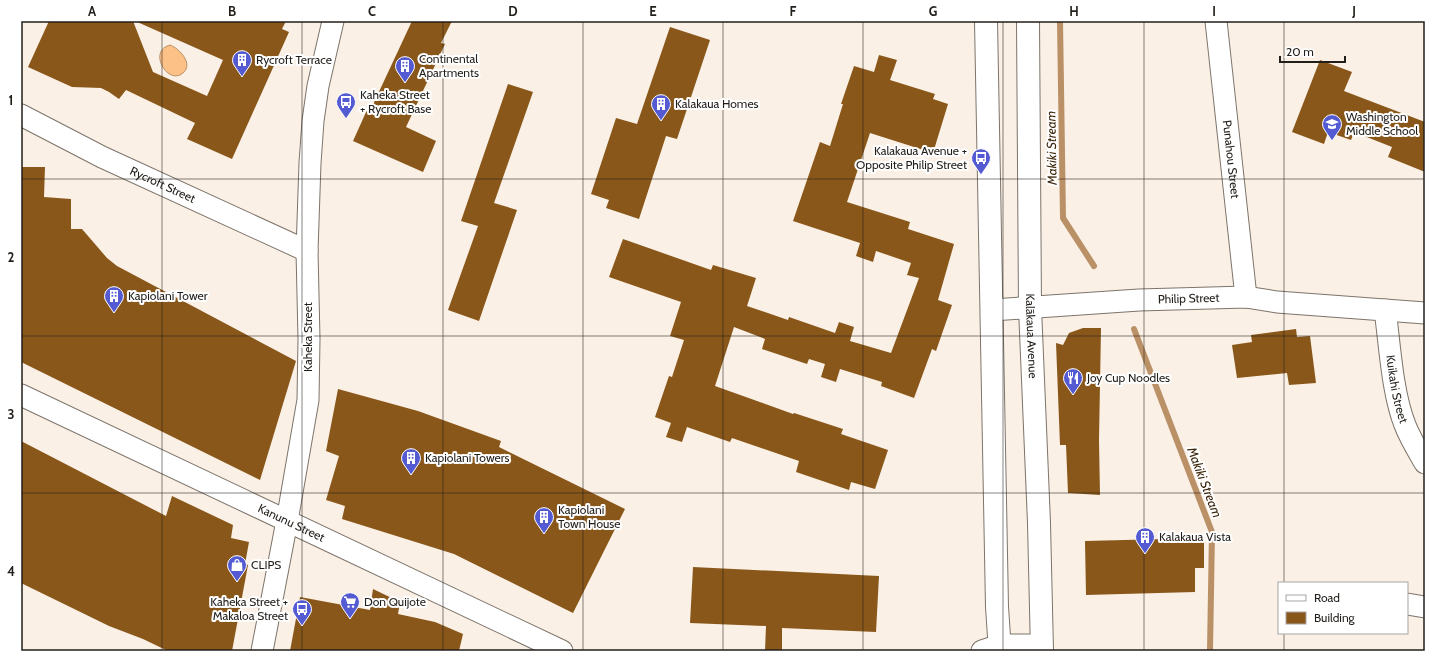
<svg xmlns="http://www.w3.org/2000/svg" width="1446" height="672" viewBox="0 0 1446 672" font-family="Cabin,sans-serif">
  <rect width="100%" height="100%" fill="#faf0e5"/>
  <path fill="#fbc187" stroke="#ba9066" d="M170 45C179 48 194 64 183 73 168 86 147 51 170 45Z"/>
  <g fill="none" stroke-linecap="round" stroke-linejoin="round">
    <path stroke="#ba9066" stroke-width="6" d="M1060 21 1063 218 1094 266
      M1134 329 1212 532 1210 651"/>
  </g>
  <path fill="#8a571a" d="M49 21H133L153 72 207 96 223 60 135 21H286L282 29 289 32 232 159 187 139 195 123 126 90 119 99 109 92 101 88 72 87 28 67Z
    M412 21H452L441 43 445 44 406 127 436 141 423 172 353 141 367 110 370 111Z
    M670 27 710 40 677 139 666 136 639 219 606 208 609 200 591 194 616 118 637 124Z
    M879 55 897 60 890 80 935 94 933 99 948 104 933 153 870 133 847 202 910 222 908 229 954 244 938 300 952 305 936 351 932 349 914 398 881 386 882 382 840 369 836 382 821 377 825 364 809 359 807 364 762 349 765 339 734 327 715 386 793 414 794 413 843 429 841 434 888 450 875 489 851 482 849 490 796 472 799 461 732 438 730 442 687 427 682 442 666 437 671 423 655 417 669 376 672 377 684 340 670 336 681 302 609 277 623 239 711 270 713 265 756 278 747 306 788 320 789 317 835 333 839 322 854 327 850 341 891 353 919 278 907 275 911 263 876 251 873 262 856 256 860 243 793 221 820 142 830 146 843 104H841L854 66 874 72Z
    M1320 60 1352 72 1344 91 1425 122V172L1388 157 1392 147 1354 132 1351 140 1328 132 1324 144 1292 132Z
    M508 84 533 92 494 203 517 210 479 321 448 310 478 226 461 221Z
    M21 167H45L44 197 71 199V229H82L107 258 117 266 296 361 260 480 21 362Z
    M1083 328H1101L1099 440 1100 495 1068 493 1066 445H1060L1056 343 1063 345 1069 333Z
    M1296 329 1297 337 1310 336 1316 383 1289 385 1287 373 1237 378 1232 345 1252 342 1251 335Z
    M338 389 418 411 501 441 499 447 625 509 573 613 454 554 342 519 345 506 326 500 339 456 326 451Z
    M21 441 166 516 172 496 233 525 231 538 249 542 245 564 248 565 232 651H168L143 639 109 626 21 583Z
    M1204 538V568H1195V592L1086 595 1085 541Z
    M693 567 879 576 876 632 782 628V651H765L766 626 690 623Z
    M373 589 400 602 398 614 435 622 463 634 459 651H290L300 597 370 610Z"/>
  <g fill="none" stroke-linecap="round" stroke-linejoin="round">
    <defs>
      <g id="minor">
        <path id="s1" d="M1216 21 1246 297"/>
        <path id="s2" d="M21 115 102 157 307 251"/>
        <path id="s3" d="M992 310 1139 300 1246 297 1277 302 1425 313"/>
        <path id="s4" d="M1385 310C1390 346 1392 392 1405 425 1410 438 1418 451 1425 463"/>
        <path id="s5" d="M21 395 562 651"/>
        <path d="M1407 604 1425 607"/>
        <path d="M262 651 287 521 308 400 309 339 307 251 310 163 313 121 318 86 333 21"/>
        <path d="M982 651 1000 645H1042"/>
      </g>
      <g id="major">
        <path d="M986 21 997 607 1000 651"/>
        <path id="s6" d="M1028 21 1030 308 1039 523 1042 651"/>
      </g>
    </defs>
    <use href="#minor" stroke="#7d746b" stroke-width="23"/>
    <use href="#major" stroke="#7d746b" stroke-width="24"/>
    <use href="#minor" stroke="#fff" stroke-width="21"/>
    <use href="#major" stroke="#fff" stroke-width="22"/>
  </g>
  <path fill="none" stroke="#221e1a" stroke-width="1" stroke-opacity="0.55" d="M162 21V651M302 21V651M443 21V651M583 21V651M723 21V651M863 21V651M1003 21V651M1144 21V651M1284 21V583M21 179H1425M21 336H1425M21 493H1425M1284 633V651"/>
  <defs>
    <symbol id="building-pin" viewBox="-11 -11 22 30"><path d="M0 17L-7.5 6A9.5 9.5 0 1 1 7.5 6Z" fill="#545bd2" stroke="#fff"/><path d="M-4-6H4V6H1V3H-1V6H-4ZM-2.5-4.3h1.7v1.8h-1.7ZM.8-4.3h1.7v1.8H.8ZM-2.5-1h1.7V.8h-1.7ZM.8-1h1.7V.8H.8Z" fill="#fff"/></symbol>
    <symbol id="bus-pin" viewBox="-11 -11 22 30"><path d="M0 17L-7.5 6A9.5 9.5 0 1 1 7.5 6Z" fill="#545bd2" stroke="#fff"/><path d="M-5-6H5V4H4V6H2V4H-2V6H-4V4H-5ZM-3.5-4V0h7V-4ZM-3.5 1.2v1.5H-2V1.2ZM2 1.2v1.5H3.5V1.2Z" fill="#fff"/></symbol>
    <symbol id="school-pin" viewBox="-11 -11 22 30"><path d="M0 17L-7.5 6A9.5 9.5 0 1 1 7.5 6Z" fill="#545bd2" stroke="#fff"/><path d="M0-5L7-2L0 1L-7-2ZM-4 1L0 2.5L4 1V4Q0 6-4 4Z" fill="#fff"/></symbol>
    <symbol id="restaurant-pin" viewBox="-11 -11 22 30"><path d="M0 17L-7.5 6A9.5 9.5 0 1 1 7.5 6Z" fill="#545bd2" stroke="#fff"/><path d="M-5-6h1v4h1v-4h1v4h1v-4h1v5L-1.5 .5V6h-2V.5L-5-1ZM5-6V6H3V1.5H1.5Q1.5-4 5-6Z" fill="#fff"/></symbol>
    <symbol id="shop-pin" viewBox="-11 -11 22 30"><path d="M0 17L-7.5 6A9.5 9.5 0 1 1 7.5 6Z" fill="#545bd2" stroke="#fff"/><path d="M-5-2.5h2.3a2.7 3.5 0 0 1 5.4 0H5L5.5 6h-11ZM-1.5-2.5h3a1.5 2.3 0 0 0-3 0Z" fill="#fff"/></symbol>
    <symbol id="supermarket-pin" viewBox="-11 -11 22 30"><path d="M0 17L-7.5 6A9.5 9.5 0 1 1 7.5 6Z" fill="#545bd2" stroke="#fff"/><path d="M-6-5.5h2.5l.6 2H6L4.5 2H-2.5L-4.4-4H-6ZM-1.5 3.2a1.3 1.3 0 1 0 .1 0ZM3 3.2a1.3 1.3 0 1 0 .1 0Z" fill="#fff"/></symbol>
  </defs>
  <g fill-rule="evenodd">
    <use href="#building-pin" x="231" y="49" width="22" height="30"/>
    <use href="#building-pin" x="394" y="55" width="22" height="30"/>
    <use href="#bus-pin" x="335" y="91" width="22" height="30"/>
    <use href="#building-pin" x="650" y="93" width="22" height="30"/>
    <use href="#school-pin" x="1321" y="113" width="22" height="30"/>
    <use href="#bus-pin" x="970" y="147" width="22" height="30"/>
    <use href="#building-pin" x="103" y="285" width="22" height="30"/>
    <use href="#restaurant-pin" x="1062" y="367" width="22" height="30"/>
    <use href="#building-pin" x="400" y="447" width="22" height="30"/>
    <use href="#building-pin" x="533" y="506" width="22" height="30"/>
    <use href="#building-pin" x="1134" y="526" width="22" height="30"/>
    <use href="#shop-pin" x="226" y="554" width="22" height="30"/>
    <use href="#supermarket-pin" x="339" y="591" width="22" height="30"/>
    <use href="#bus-pin" x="291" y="598" width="22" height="30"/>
  </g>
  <g text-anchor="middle" stroke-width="4" stroke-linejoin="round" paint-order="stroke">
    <g font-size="12" fill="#221e1a" stroke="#fff" text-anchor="start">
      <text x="419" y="63">Continental<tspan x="419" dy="14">Apartments</tspan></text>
      <text x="256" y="64">Rycroft Terrace</text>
      <text x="360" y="99">Kaheka Street<tspan x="360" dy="14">+ Rycroft Base</tspan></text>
      <text x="675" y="108">Kalakaua Homes</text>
      <text x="1346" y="121">Washington<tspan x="1346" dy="14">Middle School</tspan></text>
      <text x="967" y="155" text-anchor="end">Kalakaua Avenue +<tspan x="967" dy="14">Opposite Philip Street</tspan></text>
      <text x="128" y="300">Kapiolani Tower</text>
      <text x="1087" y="382">Joy Cup Noodles</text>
      <text x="425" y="462">Kapiolani Towers</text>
      <text x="558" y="514">Kapiolani<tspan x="558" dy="14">Town House</tspan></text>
      <text x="1159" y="541">Kalakaua Vista</text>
      <text x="251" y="569">CLIPS</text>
      <text x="288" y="606" text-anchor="end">Kaheka Street +<tspan x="288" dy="14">Makaloa Street</tspan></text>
      <text x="364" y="606">Don Quijote</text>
    </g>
    <g font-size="12" fill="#221e1a" stroke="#fff">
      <text dy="4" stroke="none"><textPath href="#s1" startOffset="139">Punahou Street</textPath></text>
      <text dy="4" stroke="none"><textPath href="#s2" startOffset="158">Rycroft Street</textPath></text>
      <text dy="4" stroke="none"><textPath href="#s3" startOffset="197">Philip Street</textPath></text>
      <text dy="4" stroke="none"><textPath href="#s6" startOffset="315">Kalākaua Avenue</textPath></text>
      <text transform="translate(308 337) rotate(-90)" y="4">Kaheka Street</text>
      <text dy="4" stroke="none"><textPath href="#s4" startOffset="80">Kuikahi Street</textPath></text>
      <text dy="4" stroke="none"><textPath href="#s5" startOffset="299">Kanunu Street</textPath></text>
    </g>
    <g font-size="13" font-style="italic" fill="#3d260c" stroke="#fff">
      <text transform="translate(1051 148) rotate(-91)" y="5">Makiki Stream</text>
      <text transform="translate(1205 482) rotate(69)" y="5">Makiki Stream</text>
    </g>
  </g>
  <rect width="1446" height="672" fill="none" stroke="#ffffff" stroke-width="44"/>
  <rect x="1278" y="582" width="130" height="52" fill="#ffffff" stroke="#a7a5a3"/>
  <rect x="1286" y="595" width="20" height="6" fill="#ffffff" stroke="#a7a5a3"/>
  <text x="1314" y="602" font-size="12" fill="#221e1a">Road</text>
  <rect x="1286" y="612" width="20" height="12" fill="#8a571a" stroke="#a7a5a3"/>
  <text x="1314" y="622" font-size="12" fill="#221e1a">Building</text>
  <path d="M1280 56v6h65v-6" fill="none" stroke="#221e1a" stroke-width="2"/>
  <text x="1286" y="56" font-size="12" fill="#221e1a" stroke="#ffffff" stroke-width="3" paint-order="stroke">20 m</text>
  <rect x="22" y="22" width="1402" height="628" fill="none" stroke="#221e1a" stroke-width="1.5"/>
  <g font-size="13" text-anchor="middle" font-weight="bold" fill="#221e1a">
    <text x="92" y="16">A</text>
    <text x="232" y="16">B</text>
    <text x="372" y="16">C</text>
    <text x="513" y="16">D</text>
    <text x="653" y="16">E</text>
    <text x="793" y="16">F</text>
    <text x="933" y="16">G</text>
    <text x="1074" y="16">H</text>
    <text x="1214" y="16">I</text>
    <text x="1354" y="16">J</text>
    <text x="11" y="105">1</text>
    <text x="11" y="262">2</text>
    <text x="11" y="419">3</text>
    <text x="11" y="576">4</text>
  </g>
</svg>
